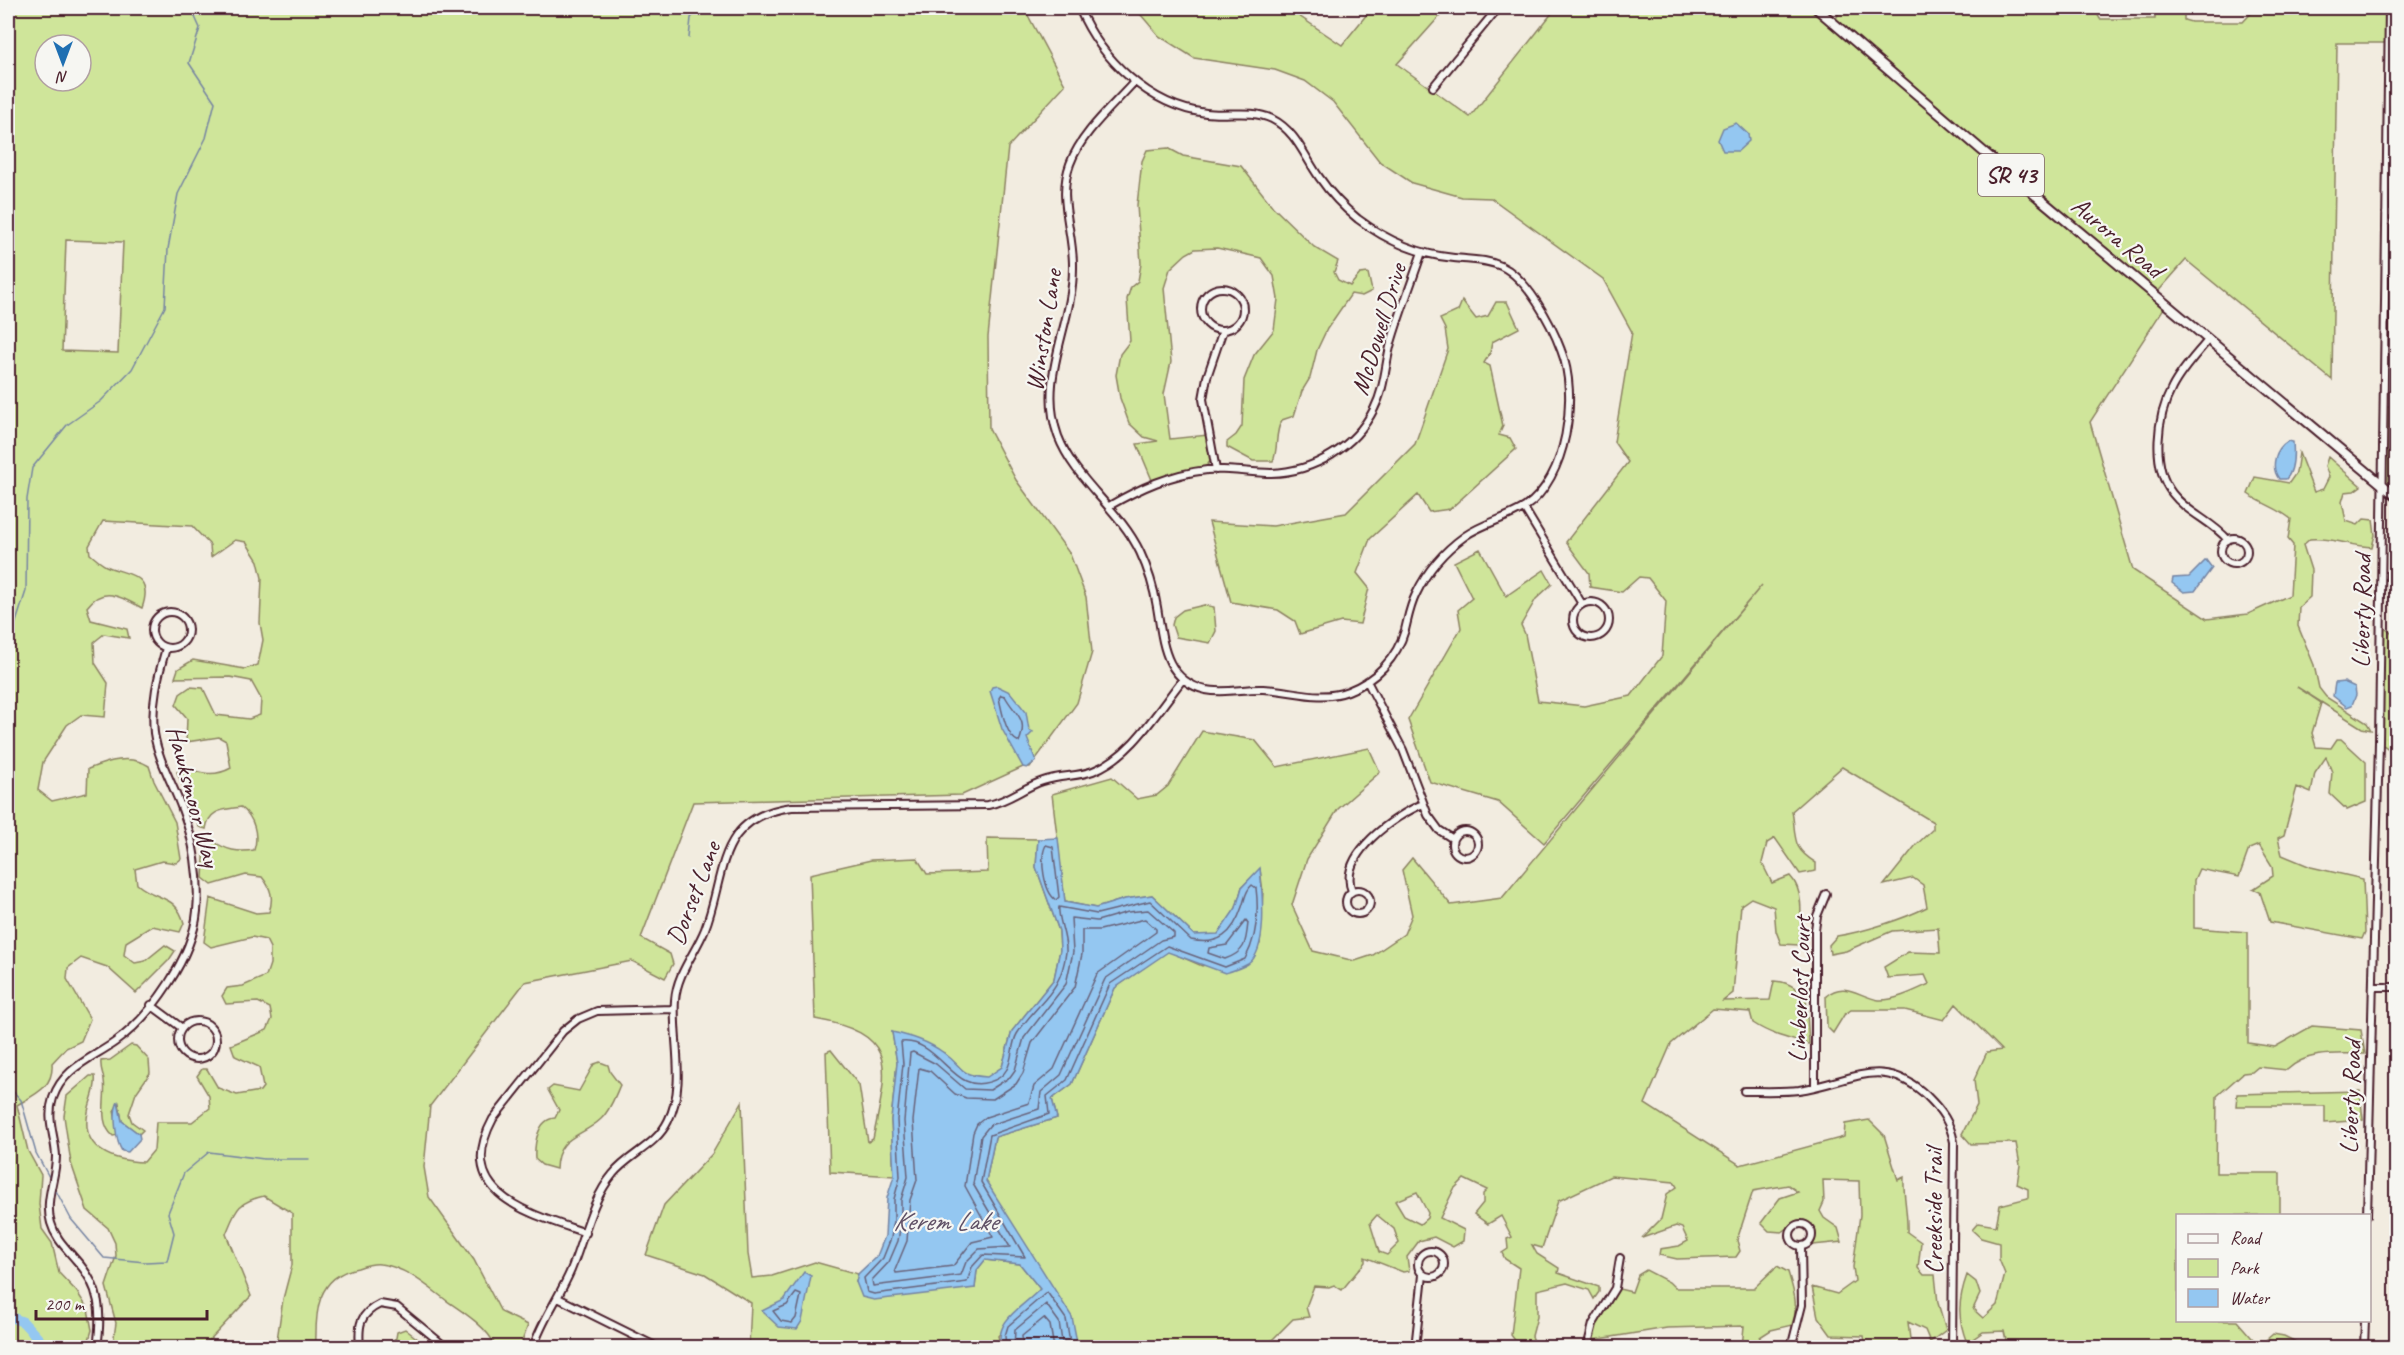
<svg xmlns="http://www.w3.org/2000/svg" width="2404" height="1355" viewBox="0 0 2404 1355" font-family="Caveat,sans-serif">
  <rect width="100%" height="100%" fill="#f2ece0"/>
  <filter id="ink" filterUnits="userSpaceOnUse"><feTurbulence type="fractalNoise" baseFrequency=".0167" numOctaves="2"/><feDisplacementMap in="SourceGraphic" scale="12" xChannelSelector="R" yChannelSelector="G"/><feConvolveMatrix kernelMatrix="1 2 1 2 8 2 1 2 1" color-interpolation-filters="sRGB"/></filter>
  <g filter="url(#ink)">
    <path fill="#cfe59a" stroke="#8c8262" stroke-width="1.5" fill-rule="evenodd" d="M8 8H1024L1065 85 1008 147 988 337 989 429 1016 480 1070 554 1086 597 1092 652 1077 703 1030 767H1023L962 795 693 802 641 938 670 954 673 964 665 978 632 961 525 982 430 1106 424 1167 429 1197 474 1260 501 1312 528 1325 520 1347H496C488 1328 465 1313 447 1301 427 1286 406 1267 380 1264 373 1263 364 1266 358 1268 316 1276 315 1313 316 1347H276L283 1299 292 1265V1213L264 1196C237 1202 236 1210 226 1234L251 1296 202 1348H123L113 1344 116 1323 106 1286 116 1256 115 1243 108 1228 87 1210 71 1163 64 1116 67 1096 90 1076H95C97 1090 90 1099 88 1112 80 1150 114 1161 144 1162L154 1150 156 1122H192L210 1108 209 1096 197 1076 202 1069H207L218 1088 237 1095 260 1091 263 1087 259 1067 235 1056 231 1045 267 1030 272 1019 270 1008 258 1002 226 1004 222 996 227 988 243 986 266 976 270 964V948L266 940 252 937 211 947 204 942 210 898 256 913 269 912C274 898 271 888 262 877L246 875 212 885 203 878 205 841H213C226 850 238 853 254 850 259 835 254 817 241 807 223 810 209 809 206 829L199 827 177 772 184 767C201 774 215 777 231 768L226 741 219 737 186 742 187 718 176 705 180 694 190 687 203 688 216 715 249 719 260 715 261 699 251 681 230 677 175 678 178 669 193 660 245 669 258 665 263 640 260 623 262 578 258 561 246 542 235 540 211 557 210 545 192 526 103 521 89 546 90 554C95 558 100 563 106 566 125 575 155 572 142 608 122 597 103 585 87 607L91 620 127 629 129 638 104 634 94 642 95 663 108 683 105 717 81 715 67 725 43 762 38 790 52 801 87 793 88 769C108 761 130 754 149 766L154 781 175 822 181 859 176 863 162 861 135 869 137 884C157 901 176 894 184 923L180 932 152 926 126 942 124 955 135 963 145 961 165 945 175 951 169 960 136 993 107 967 81 958 68 968 67 979 90 1019 81 1041 66 1048 52 1063C54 1087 36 1094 17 1105L28 1151 41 1175 39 1204 42 1229 52 1243 59 1273 77 1292 88 1309 92 1330 87 1347H8ZM45 45H81V81H45ZM66 240 123 242 118 353 62 351Z
      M1135 8H1287L1342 45 1372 8H1447L1397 64 1470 117 1556 8H1816L1859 44 1862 41 1836 19 1841 8H1923L1928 13 1976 8H2094L2100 19H2155V8H2184V20L2191 22H2243L2256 8H2389L2388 43H2337L2332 380 2186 260 2155 295 2166 305 2090 422 2133 570 2207 619 2248 614 2290 595 2293 545 2288 539 2291 519C2278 508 2262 504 2248 494L2255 477 2289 483 2296 473 2299 453 2314 492 2323 489 2329 477 2325 466 2328 457 2361 486 2354 491 2345 492 2342 502 2346 521 2358 525 2364 519 2373 520 2375 535 2372 547C2349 546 2333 537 2310 539L2303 545 2311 570 2310 597 2299 607 2298 626 2314 665 2319 688 2326 697 2367 723 2371 730 2362 728 2297 687 2321 703 2312 733 2316 747 2331 748 2337 739H2341L2366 762V802L2347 810 2330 794 2332 772 2326 757 2315 773 2311 793 2297 787 2284 835 2278 838 2282 855 2311 867 2363 879 2365 932 2362 939 2270 922 2260 892 2253 889 2273 876 2272 866 2259 845 2249 849 2239 877 2199 869 2194 880V928L2248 932V1043L2275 1047 2312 1026 2361 1030 2365 1054C2339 1054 2308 1050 2287 1070L2258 1067 2252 1072 2243 1073 2217 1096 2216 1173H2280V1215L2178 1216V1320L2237 1321 2259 1346 2273 1334 2284 1336 2306 1347H1999L2007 1345 2004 1331 1983 1332 1967 1343C1957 1318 1958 1300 1967 1275L1976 1282 1980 1294 1973 1309 1983 1318 1997 1305 2005 1274 1999 1259V1243L1981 1238 1972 1230 1978 1223 1996 1226 2000 1205 2028 1198V1189L2017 1184 2020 1165 2016 1143 1971 1144 1962 1134 1977 1105 1974 1080 1987 1052 2002 1050 1956 1004 1944 1020 1905 1010H1851L1844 1015 1833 1033 1827 1027 1826 996C1845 980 1859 997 1879 1000 1894 1001 1916 990 1929 984L1925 975 1888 978 1884 967 1908 952 1940 953 1938 928 1892 931 1846 951 1830 954 1829 945 1837 936C1863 932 1904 919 1927 907L1923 885 1913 878 1884 885 1916 845 1933 829V822L1842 767 1792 811C1797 838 1790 847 1816 863V871L1800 874 1775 838 1767 843 1762 863 1772 883 1790 876C1806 892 1800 924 1799 945L1781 944 1776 931 1774 907 1751 898 1741 905 1733 993 1723 1001 1770 1000 1774 981C1786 981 1797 988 1806 997L1809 1044C1789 1039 1771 1035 1753 1023L1750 1012 1713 1009 1671 1044 1645 1104 1740 1165 1844 1137 1845 1124 1869 1120 1884 1135 1898 1180 1904 1177C1903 1196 1908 1213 1907 1232L1921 1242 1918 1268 1924 1275H1935L1938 1303 1946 1330 1930 1342 1925 1330 1908 1322 1910 1339 1906 1343H1865L1864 1336 1831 1335 1818 1317 1812 1287 1837 1294 1855 1281 1853 1267 1860 1215 1859 1181 1823 1180 1824 1202 1820 1211 1824 1218 1838 1228 1842 1242 1813 1245 1812 1224 1797 1222 1782 1232 1769 1231 1761 1223 1780 1198 1798 1192 1788 1185 1753 1191 1737 1240 1740 1251 1736 1257 1677 1259 1659 1255 1660 1249 1679 1246 1688 1241 1682 1228 1676 1226 1642 1238 1661 1219 1667 1194 1677 1187 1674 1182 1611 1176 1558 1201 1542 1248 1532 1245 1537 1254 1559 1268 1558 1273 1599 1287V1292L1594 1299 1589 1290 1567 1283 1537 1290V1317L1532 1336 1536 1347H1520L1511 1335 1519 1268 1505 1259 1502 1253 1508 1249 1507 1239 1512 1237 1501 1216 1488 1224 1474 1214 1483 1203V1194L1487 1190 1464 1179 1454 1189 1440 1218 1464 1230 1463 1241 1453 1247 1434 1237 1419 1241 1407 1257 1409 1271 1403 1272 1365 1257V1262L1342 1290 1334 1285 1329 1287 1314 1286 1306 1307 1309 1317 1293 1319 1265 1347H1078L986 1181 995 1137 1057 1118 1052 1099 1072 1084 1115 988 1168 951 1202 966 1260 944 1263 892 1260 869 1242 887 1236 908 1218 935H1194L1152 895 1125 899 1096 908 1065 902 1052 794 1112 777 1137 799 1157 795 1168 786 1202 731 1255 740 1277 767 1369 748 1380 772 1338 809 1307 859 1292 905 1313 951 1355 961 1373 955 1404 934 1412 915 1402 870 1412 858 1451 905 1502 898 1762 585 1544 843 1498 802 1430 782 1408 720 1461 628 1458 610 1472 598 1454 562 1480 549 1506 596 1544 570 1552 584 1536 599 1521 625 1525 634 1538 701 1584 706 1631 696 1662 656 1666 601 1648 578 1639 577 1622 592 1590 587 1589 573 1566 542 1628 462 1614 442 1632 332 1603 279 1491 198 1462 197 1412 183 1380 162 1333 102 1305 81 1275 70 1194 58 1159 36ZM1417 1192 1428 1213 1427 1218 1420 1224 1404 1216 1395 1201ZM1377 1215 1394 1229 1399 1243 1387 1255 1379 1252 1370 1223Z
      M1168 148 1183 156 1241 166 1273 207 1314 247 1338 261 1334 272 1338 280 1350 286 1360 274 1368 273 1372 291 1362 296 1351 294 1327 329 1317 350 1310 378 1302 391 1294 416 1282 420C1274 433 1279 448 1273 461H1253L1227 447V442L1236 435 1242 426 1244 380 1254 355 1274 330 1278 299 1274 276 1261 258 1217 248 1195 249 1186 254 1170 269 1164 288 1171 362 1164 394 1170 439 1208 435 1211 460 1205 468 1152 480 1137 444 1158 441 1144 437 1129 423 1120 398 1116 375 1120 354 1130 341 1127 299 1131 287 1138 281 1141 264 1137 205 1142 161 1147 150Z
      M1462 301 1476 319 1488 316 1496 302H1507L1519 328 1492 342 1490 353 1484 363 1490 366 1503 426 1499 435 1510 438 1516 449 1450 509 1429 512 1418 495 1370 539 1357 573 1369 588 1360 624 1341 622 1300 634 1295 621 1278 610 1231 602 1209 522 1273 526 1346 513 1415 444 1448 349 1445 329 1440 319 1458 311Z
      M2383 406H2396V496L2382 484Z
      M1204 605 1214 607 1216 631 1210 643 1176 637 1172 625 1174 617 1183 610Z
      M2380 624 2396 637V754L2379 742Z
      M987 838 1038 839 1036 867 1059 931 1060 950 1054 979 1012 1031 1002 1067 987 1078 968 1076 944 1053 892 1032 897 1063 891 1120 894 1176 830 1172 826 1052 831 1050 859 1085 868 1142 873 1139C887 1069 901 1034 815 1019L810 874 871 860 917 858 927 874 988 872Z
      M131 1045 136 1046 149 1060 150 1073 136 1093 129 1114 132 1122 143 1130 139 1134 122 1121 119 1103 114 1111 119 1135 113 1136C97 1122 107 1098 104 1080 103 1073 100 1068 101 1061L110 1060Z
      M600 1062 608 1065 610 1072 620 1085C615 1096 610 1111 601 1119 581 1138 557 1135 556 1169L542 1165 535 1159C534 1143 538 1119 555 1118L559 1110 548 1090 553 1086 579 1091 594 1064Z
      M2360 1091 2363 1120 2325 1123V1106H2236L2237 1094Z
      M742 1102 748 1254 752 1278 772 1276 815 1262 858 1274 856 1282 952 1289 975 1288 977 1270 985 1260 1020 1264 1040 1289 998 1336 1001 1347H749L751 1303 705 1274 646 1255 664 1205 712 1154Z
      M1777 1266 1788 1272C1794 1292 1799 1306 1792 1325L1771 1330 1760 1337 1757 1347H1742L1744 1326 1667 1328 1587 1341 1615 1288 1632 1292 1638 1275 1646 1270 1669 1282 1675 1288H1754Z
      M405 1329 428 1347H384L396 1338 397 1332Z"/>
    <path fill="#94c7f1" stroke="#7684a2" stroke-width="1.5" d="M1736 123 1748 134 1749 141 1738 151H1723L1718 140 1723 128Z
      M2288 441 2293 442C2294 454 2294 471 2286 479H2279C2270 467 2275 449 2288 441Z
      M2206 560 2212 568 2195 591 2184 592 2172 583 2173 578 2189 577Z
      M2344 682 2355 687 2356 695 2352 705 2347 707 2333 696 2335 683Z
      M997 686 1010 692 1026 712 1029 730 1033 732 1027 738 1036 761 1027 768 1023 767 1002 729 990 691 992 687Z
      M1058 838 1065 902 1096 908 1125 899 1152 895 1194 935 1218 934 1236 908 1242 887 1260 868C1262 890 1269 950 1248 964 1241 968 1232 971 1225 973L1168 952 1115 988 1072 1084 1052 1099 1057 1118 995 1137 986 1181 1072 1317 1078 1347H1001C994 1320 1023 1307 1040 1289L1020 1264 985 1260 977 1270 975 1288 874 1300 862 1297 856 1282 858 1274 877 1256 885 1236 887 1198 894 1176 891 1120 897 1063 892 1032C910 1036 928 1041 944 1053 965 1068 957 1075 987 1077L1002 1067 1012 1031 1054 979 1060 950 1059 931 1036 867 1038 839Z
      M118 1102 122 1121 139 1134 140 1139 128 1152 122 1151C116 1142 112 1112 118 1102Z
      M804 1272 811 1276 802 1321 797 1329 779 1327 762 1311 784 1300Z"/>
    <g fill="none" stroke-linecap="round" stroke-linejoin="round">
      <path stroke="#68627a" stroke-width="1.5" d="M1001 695 1005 696C1015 715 1029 718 1019 742 1006 737 1002 711 999 698Z
        M1046 845 1053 847 1059 897 1056 900C1044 892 1039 858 1046 845Z
        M1252 885 1256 888C1259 912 1257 937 1245 959L1225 967 1167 946 1110 984 1067 1080 1047 1096 1049 1114 990 1135 981 1182 1025 1257 983 1255 972 1267 967 1282 874 1294 867 1292 864 1278 883 1258 891 1238 894 1221V1199L900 1177 897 1120 903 1064 901 1042C929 1038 947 1073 966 1081 979 1087 1000 1082 1007 1069 1013 1059 1011 1044 1017 1034 1037 1001 1061 995 1066 952 1067 936 1057 917 1059 907L1097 914 1150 901 1191 940C1219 946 1233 934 1242 907 1245 899 1245 891 1252 885Z
        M1148 910 1174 933V937L1161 940 1105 979 1061 1075 1041 1092 1039 1109 990 1125 981 1136 973 1184 1010 1247 979 1249 966 1262 961 1275 873 1286 872 1280 889 1262 898 1241 901 1222V1200L908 1177 904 1121 910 1053 913 1052 936 1064 965 1089 990 1090 1010 1077 1015 1070 1024 1038 1066 984 1073 952 1071 918 1097 921 1128 912Z
        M1145 919 1156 929V932L1097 974 1054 1069 1034 1086 1029 1103 986 1117 977 1124 973 1133 965 1186 993 1237 972 1242 953 1266 896 1273 895 1270 907 1241 910 1200 917 1180 913 1121 919 1068 930 1071 955 1094 966 1098 993 1099 1016 1084 1023 1073 1032 1043 1075 987 1082 954V930H1100Z
        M1246 920 1248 923C1246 944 1245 952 1225 959L1208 953 1209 948 1227 945Z
        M796 1293 801 1295 796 1318 792 1323 781 1321 773 1311 787 1305Z
        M1006 1348 1005 1336 1008 1326 1047 1292 1066 1319 1071 1348
        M1014 1348 1015 1330 1046 1304 1059 1322 1063 1348
        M1023 1348 1022 1336 1044 1318 1050 1325 1054 1348"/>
      <path stroke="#7684a2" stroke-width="1.5" d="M689 38 691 18 699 8
        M8 647 26 591 27 499 32 468 67 425 101 401 132 369 165 307 168 249 178 194 206 138 215 102 189 63 200 28 191 8
        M8 887V890
        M8 1086 21 1100 36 1153 49 1177
        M54 1187 71 1219 104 1258 145 1262 167 1261 174 1233 168 1213 184 1173 209 1152 264 1159H309"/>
      <path stroke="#94c7f1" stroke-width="10" d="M8 1316 23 1322 47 1348"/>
      <defs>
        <path id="minor" d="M1079 8C1101 59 1149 106 1206 113 1228 116 1251 109 1272 119 1296 131 1304 156 1319 177 1330 193 1343 207 1358 219 1386 240 1420 255 1454 258 1470 260 1486 259 1501 266 1527 278 1551 323 1561 350 1579 395 1567 479 1525 507 1506 519 1483 523 1465 536 1444 551 1427 571 1416 594 1410 606 1408 618 1405 630 1397 658 1375 681 1348 691 1319 702 1292 690 1263 689 1244 688 1225 694 1206 690 1164 680 1163 642 1157 607 1154 588 1148 569 1140 552 1119 508 1075 481 1058 436 1037 377 1073 326 1073 268 1074 232 1057 199 1070 164 1081 133 1113 106 1134 82
          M1433 87 1498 8
          M2386 213H2396
          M1201 309a21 21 0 1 1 42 0a21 21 0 1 1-42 0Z
          M2208 340C2196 355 2181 370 2172 388 2157 416 2151 466 2172 493 2187 513 2212 521 2228 540
          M1216 470 1203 399 1207 377 1223 330
          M1109 506C1140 488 1171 474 1207 470 1228 468 1250 473 1271 473 1314 472 1355 447 1374 409 1385 388 1385 365 1391 343 1400 312 1412 282 1422 252
          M1524 508 1582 604
          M2221 551a13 13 0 1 1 26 0a13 13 0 1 1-26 0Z
          M1573 620a18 18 0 1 1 36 0a18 18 0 1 1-36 0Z
          M152 630a18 18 0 1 1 36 0a18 18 0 1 1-36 0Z
          M1367 681 1403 750 1428 815 1439 830 1453 839
          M1452 844a13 13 0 1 1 26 0a13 13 0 1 1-26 0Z
          M1346 902a12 12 0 1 1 24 0a12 12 0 1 1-24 0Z
          M1352 891C1337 855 1396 815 1423 804
          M2373 987H2396
          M151 1005 182 1028
          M178 1040a19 19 0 1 1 38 0a19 19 0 1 1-38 0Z
          M1815 1087V930L1817 916 1826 894
          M1744 1091C1762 1091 1781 1092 1799 1090 1850 1083 1882 1053 1927 1096 1942 1111 1950 1122 1954 1142L1952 1348
          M2367 1216 2379 742 2389 8
          M1790 1235a11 11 0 1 1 22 0a11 11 0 1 1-22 0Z
          M586 1233C532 1214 452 1195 493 1119L563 1031 578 1019 597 1011 674 1009
          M1418 1264a13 13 0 1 1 26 0a13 13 0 1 1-26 0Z
          M558 1298 659 1348
          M97 1348C102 1313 101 1287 76 1260 66 1248 55 1238 51 1223 44 1199 56 1180 56 1156 55 1136 46 1119 53 1098 63 1068 91 1059 115 1042 152 1016 193 956 197 911 200 879 194 840 182 809 173 784 158 760 154 733 151 703 158 676 166 648
          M360 1348C358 1326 359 1314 380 1304L397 1307 447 1348
          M533 1348C542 1320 560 1296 571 1270 584 1239 591 1200 613 1174 629 1154 656 1146 668 1121 687 1084 672 1040 675 1000 677 973 695 954 705 929 726 875 715 817 792 807L988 805C1009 801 1024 787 1043 781 1060 775 1077 777 1093 771 1132 756 1158 710 1183 679
          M1415 1348 1423 1275
          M1587 1348 1593 1324 1615 1288 1620 1258
          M1791 1348 1802 1305 1801 1247
          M2364 1348 2365 1320"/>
        <path id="major" d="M1816 8 1985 153 2396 496"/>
      </defs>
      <use href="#minor" stroke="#4a1f2b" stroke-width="10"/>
      <use href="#major" stroke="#4a1f2b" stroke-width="12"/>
      <use href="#minor" stroke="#f6f6f2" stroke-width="6"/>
      <use href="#major" stroke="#f6f6f2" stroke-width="8"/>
    </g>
  </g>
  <g text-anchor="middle" stroke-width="4.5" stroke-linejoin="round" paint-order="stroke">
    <rect fill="#f6f6f2" stroke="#7e6067" stroke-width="1.5" x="1978" y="154" width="66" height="42" rx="4.5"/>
    <g font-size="24" font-weight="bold" fill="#4a1f2b">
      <text x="2011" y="183">SR 43</text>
    </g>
    <g font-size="26" fill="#4a1f2b" stroke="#f6f6f2">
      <text transform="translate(2118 237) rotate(40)" y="9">Aurora Road</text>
      <text transform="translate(1378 329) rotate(-73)" y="9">McDowell Drive</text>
      <text transform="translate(1043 330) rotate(-81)" y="9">Winston Lane</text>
      <text transform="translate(2361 611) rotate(-89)" y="9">Liberty Road</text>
      <text transform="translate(194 796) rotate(75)" y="9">Hawksmoor Way</text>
      <text transform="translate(693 893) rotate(-69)" y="9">Dorset Lane</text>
      <text transform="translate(1799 989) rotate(-88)" y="9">Limberlost Court</text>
      <text transform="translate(2350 1097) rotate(-88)" y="9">Liberty Road</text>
      <text transform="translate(1933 1211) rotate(-90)" y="9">Creekside Trail</text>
    </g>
    <g font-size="27" font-style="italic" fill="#605166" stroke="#f6f6f2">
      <text x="945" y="1230">Kerem Lake</text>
    </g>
  </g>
  <rect width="2404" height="1355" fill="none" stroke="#f6f6f2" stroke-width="30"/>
  <rect x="15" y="15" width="2374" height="1325" fill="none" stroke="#4a1f2b" stroke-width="2" filter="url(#ink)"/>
  <rect x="2176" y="1214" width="195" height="108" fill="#f6f6f2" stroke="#b1a0a2" stroke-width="1.5"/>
  <rect x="2188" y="1234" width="30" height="9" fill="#f6f6f2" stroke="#b1a0a2" stroke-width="1.5"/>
  <text x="2230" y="1244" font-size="18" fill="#4a1f2b">Road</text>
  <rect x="2188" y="1259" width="30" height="18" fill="#cfe59a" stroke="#b1a0a2" stroke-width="1.5"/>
  <text x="2230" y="1274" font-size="18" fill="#4a1f2b">Park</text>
  <rect x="2188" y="1289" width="30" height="18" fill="#94c7f1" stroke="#b1a0a2" stroke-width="1.5"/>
  <text x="2230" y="1304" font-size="18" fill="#4a1f2b">Water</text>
  <g transform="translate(63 63) rotate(180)"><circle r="28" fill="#f6f6f2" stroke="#b1a0a2" stroke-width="1.5"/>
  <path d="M0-4.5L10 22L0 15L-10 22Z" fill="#1f6fb2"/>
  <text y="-9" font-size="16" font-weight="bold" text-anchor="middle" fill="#4a1f2b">N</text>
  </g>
  <path d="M36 1310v9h171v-9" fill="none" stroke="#4a1f2b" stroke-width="3"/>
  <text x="45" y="1310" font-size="18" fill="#4a1f2b" stroke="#f6f6f2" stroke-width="4.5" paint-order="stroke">200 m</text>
</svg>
